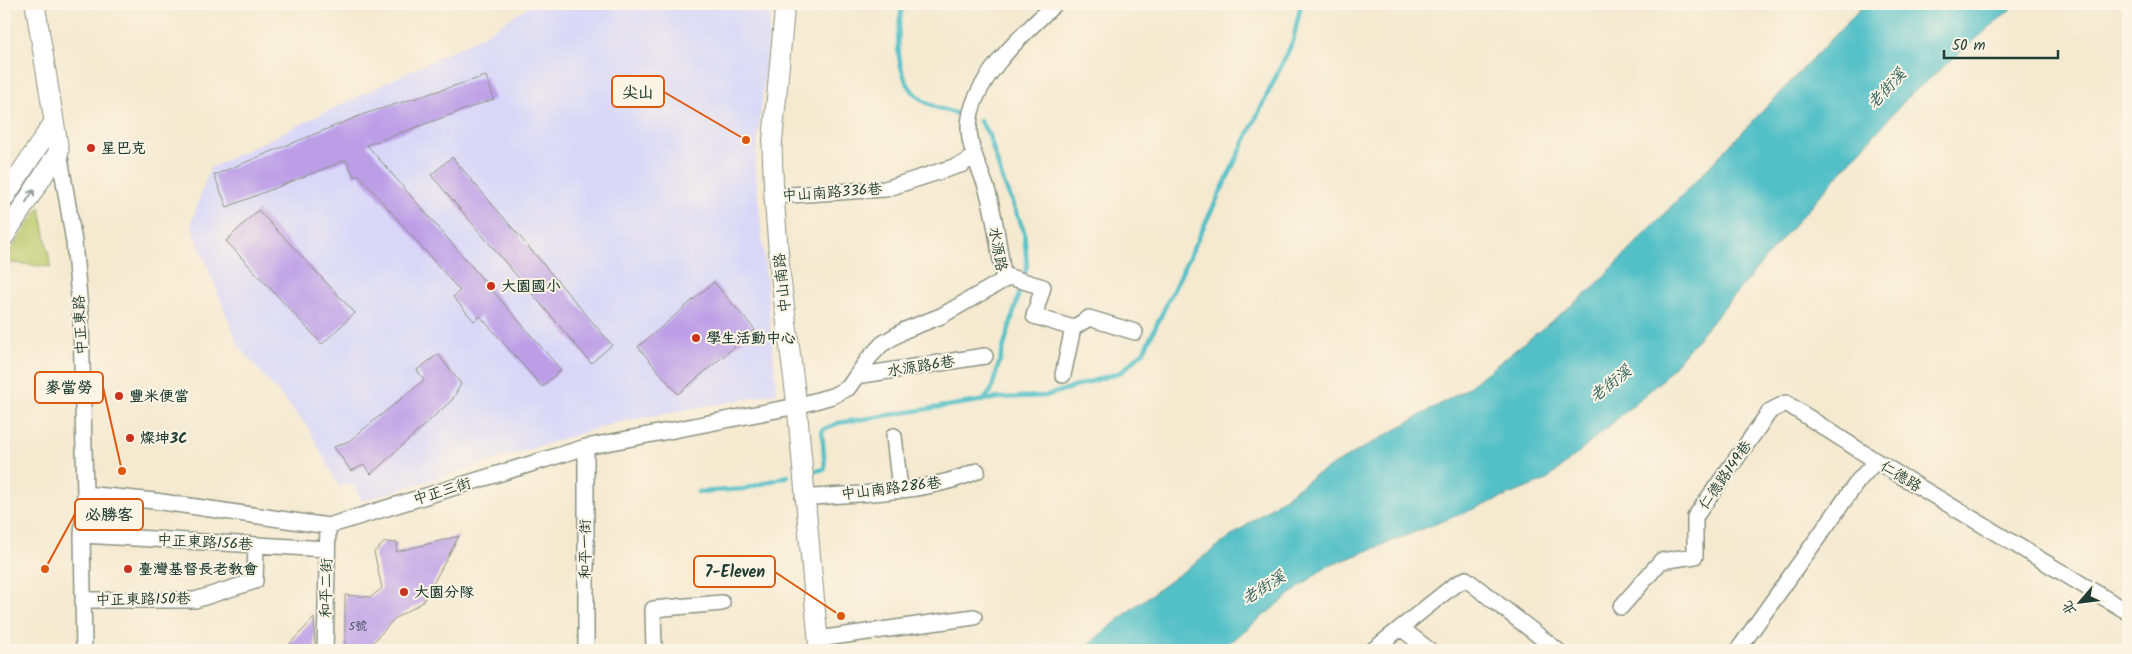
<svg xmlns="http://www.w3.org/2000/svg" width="2132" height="654" viewBox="0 0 2132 654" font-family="Kalam,'LXGW WenKai TC',sans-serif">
  <rect width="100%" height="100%" fill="#fcf5e5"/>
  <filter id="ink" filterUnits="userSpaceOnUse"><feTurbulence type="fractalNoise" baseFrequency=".02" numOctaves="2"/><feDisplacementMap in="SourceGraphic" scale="10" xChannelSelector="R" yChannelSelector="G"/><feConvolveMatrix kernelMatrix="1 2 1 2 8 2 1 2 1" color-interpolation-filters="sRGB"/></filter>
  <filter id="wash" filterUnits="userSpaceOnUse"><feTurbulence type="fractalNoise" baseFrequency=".0096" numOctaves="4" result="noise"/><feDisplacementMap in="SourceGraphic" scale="20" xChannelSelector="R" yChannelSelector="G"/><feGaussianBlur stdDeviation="1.12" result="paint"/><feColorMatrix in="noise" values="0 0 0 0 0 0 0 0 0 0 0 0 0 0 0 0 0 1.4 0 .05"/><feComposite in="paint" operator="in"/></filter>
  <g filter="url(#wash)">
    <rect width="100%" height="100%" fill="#f5e9d0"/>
    <path fill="#d8d7f8" d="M533 4H772L755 164 777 393 615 423 362 501 353 483 339 487 308 427 239 347 191 224 210 168 481 37Z"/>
    <path fill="#bbca6c" stroke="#6d8450" d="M40 207 51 267 4 262V260Z"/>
    <path fill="#52c0c7" stroke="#387e7e" d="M1865 4H2017L1907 98 1793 226 1663 379 1547 480 1324 568 1220 650H1082L1133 608 1314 476 1465 390 1592 289Z"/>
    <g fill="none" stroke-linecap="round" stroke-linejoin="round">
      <path stroke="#52c0c7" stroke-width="4.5" d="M903 4C896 32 894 71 915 94 926 105 943 110 958 114
        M980 121 989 135 1002 178 1024 231 1027 266 991 391 983 401
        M815 471 825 469 822 430 838 423 998 398 1045 396 1121 372 1144 351 1293 41 1301 4
        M698 492 744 489 788 476"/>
    </g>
    <g id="blocks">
      <path fill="#bc9ee7" d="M486 76 494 99 367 145 561 370 542 387 480 316 474 321 453 297 460 291 359 175 354 176 346 160 227 207 214 175 364 114Z
        M452 157 612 345 591 363 431 175Z
        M258 210 355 313 322 344 226 241Z
        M714 282 755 330 678 394 638 347Z
        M438 354 461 384 452 400 371 474 364 465 351 471 334 447 349 441 424 380 417 370Z
        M459 536 423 602 394 619 370 646H359V650H345V595L371 597 382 588 374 552 385 542 398 543 396 552Z
        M314 618 315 650H284Z"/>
    </g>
  </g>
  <g filter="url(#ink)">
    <use href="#blocks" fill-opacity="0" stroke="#8a9382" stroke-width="1"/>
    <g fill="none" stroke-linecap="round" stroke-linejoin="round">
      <defs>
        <path id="minor" d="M59 151 74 242 81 320 85 494 82 535 84 650
          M774 196 885 189 963 164 974 156
          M1003 275 1043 287 1034 316 1073 328 1089 318 1135 332
          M1063 375 1073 328
          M856 376 985 356
          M894 436 900 490
          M85 494 155 501 328 526 586 447 797 406 832 396 848 388 869 358 882 344 905 330 941 316 1004 280C999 251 996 221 988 193 982 171 969 151 969 127 970 81 1024 33 1055 4
          M803 498C859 493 926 494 977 471
          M82 535 327 549
          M83 600H195L255 581 256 545
          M1621 607 1661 561 1695 556V517L1770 411 1786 403 1876 461
          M1401 628 1429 650
          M818 639 974 617
          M325 650 328 526
          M586 650V447
          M654 650 653 609 722 603
          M1373 650 1453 586 1466 579 1557 650
          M1738 650 1858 481 1876 461 2128 612"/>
        <path id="major" d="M785 4 772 147 774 196 780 271 797 406 819 650
          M4 198 54 122
          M4 237 59 151 35 4"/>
      </defs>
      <use href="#minor" stroke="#8a9382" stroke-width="18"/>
      <use href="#major" stroke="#8a9382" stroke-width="21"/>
      <use href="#minor" stroke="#fff" stroke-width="15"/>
      <use href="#major" stroke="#fff" stroke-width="19"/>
    </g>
    <defs><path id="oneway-shaft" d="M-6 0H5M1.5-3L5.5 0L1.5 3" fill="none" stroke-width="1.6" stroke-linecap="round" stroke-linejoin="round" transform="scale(1.25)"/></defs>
    <use stroke="#8f9e9a" href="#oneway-shaft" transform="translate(30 196) rotate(-57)"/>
  </g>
  <g fill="#c8321e" stroke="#fcf5e5" stroke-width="2">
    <circle cx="91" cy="148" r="5"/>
    <circle cx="491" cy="286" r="5"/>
    <circle cx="696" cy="338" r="5"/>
    <circle cx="119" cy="396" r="5"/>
    <circle cx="130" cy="438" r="5"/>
    <circle cx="128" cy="569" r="5"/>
    <circle cx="404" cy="592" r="5"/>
  </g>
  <g text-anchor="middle" stroke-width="4" stroke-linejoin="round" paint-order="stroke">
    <g font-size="12" fill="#465561">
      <text x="358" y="630">5號</text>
    </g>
    <g font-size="15" font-weight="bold" fill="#1f3d34" stroke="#fcf5e5" text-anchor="start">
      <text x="101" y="153">星巴克</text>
      <text x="501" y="291">大園國小</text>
      <text x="706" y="343">學生活動中心</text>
      <text x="129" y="401">豐米便當</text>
      <text x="140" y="443">燦坤3C</text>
      <text x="138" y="574">臺灣基督長老教會</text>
      <text x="414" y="597">大園分隊</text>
    </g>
    <g font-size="15" fill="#1f3d34" stroke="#fcf5e5">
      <text transform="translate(832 192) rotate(-4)" y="5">中山南路336巷</text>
      <text transform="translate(998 249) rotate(80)" y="5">水源路</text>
      <text transform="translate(782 283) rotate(-96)" y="5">中山南路</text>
      <text transform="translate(80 325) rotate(-93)" y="5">中正東路</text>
      <text transform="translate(921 366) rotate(-9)" y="5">水源路6巷</text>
      <text transform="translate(1725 475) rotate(-55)" y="5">仁德路149巷</text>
      <text transform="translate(1901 476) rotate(31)" y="5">仁德路</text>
      <text transform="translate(891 488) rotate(-7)" y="5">中山南路286巷</text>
      <text transform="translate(442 491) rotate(-17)" y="5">中正三街</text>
      <text transform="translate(205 542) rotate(3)" y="5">中正東路156巷</text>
      <text transform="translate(585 549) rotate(-90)" y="5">和平一街</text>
      <text transform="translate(326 588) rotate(-89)" y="5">和平二街</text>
      <text transform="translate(143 599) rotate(-1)" y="5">中正東路150巷</text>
    </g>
    <g font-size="16" font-style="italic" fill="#2c5e59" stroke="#fcf5e5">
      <text transform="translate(1886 88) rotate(-47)" y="6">老街溪</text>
      <text transform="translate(1610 383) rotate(-39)" y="6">老街溪</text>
      <text transform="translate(1263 587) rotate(-33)" y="6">老街溪</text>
    </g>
  </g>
  <path fill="none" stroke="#de580e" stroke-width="2" d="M746 140L664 92M122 471L103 387M45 569L75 514M841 616L775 572"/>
  <g fill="#de580e" stroke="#fcf5e5" stroke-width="2">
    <circle cx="746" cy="140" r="5"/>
    <circle cx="122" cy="471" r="5"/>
    <circle cx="45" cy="569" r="5"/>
    <circle cx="841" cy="616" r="5"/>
  </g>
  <g fill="#fcf5e5" stroke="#de580e" stroke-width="2">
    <rect x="612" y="76" width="52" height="31" rx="5"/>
    <rect x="35" y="372" width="68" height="31" rx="5"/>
    <rect x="75" y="499" width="68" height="31" rx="5"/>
    <rect x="694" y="556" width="81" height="31" rx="5"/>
  </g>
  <g font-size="16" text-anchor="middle" font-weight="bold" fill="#1f3d34">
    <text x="638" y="98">尖山</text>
    <text x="69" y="393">麥當勞</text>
    <text x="109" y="520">必勝客</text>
    <text x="735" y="577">7-Eleven</text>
  </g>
  <rect width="2132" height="654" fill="none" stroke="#fcf5e5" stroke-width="20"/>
  <g transform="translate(2080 602) rotate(242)" stroke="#fcf5e5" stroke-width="4" paint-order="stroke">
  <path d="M0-4L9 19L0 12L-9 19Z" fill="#1f3d34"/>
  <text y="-8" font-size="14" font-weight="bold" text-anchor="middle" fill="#1f3d34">北</text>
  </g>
  <path d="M1944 50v8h114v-8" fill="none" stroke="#1f3d34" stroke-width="2.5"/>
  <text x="1952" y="50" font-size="15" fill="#1f3d34" stroke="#fcf5e5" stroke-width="4" paint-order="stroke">50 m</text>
</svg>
